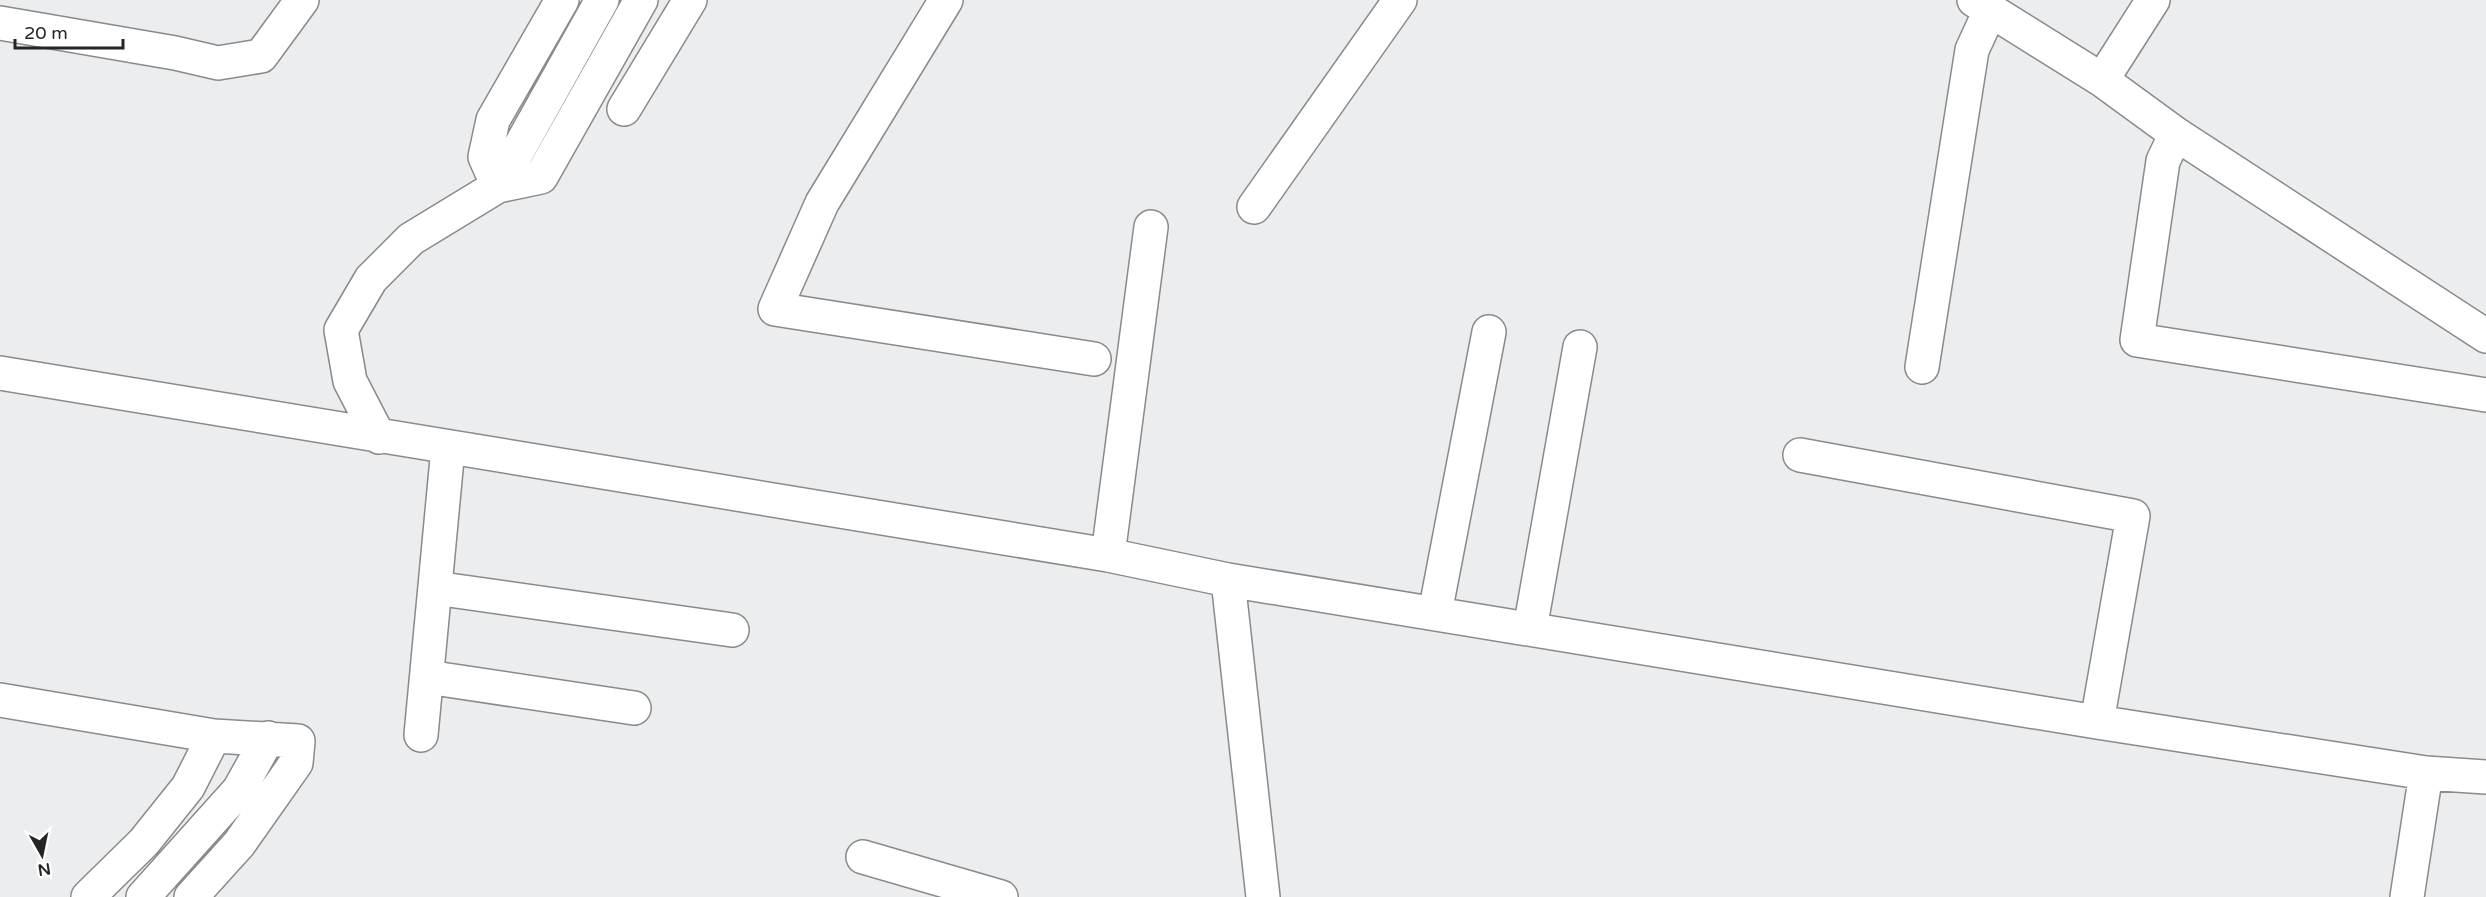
<svg xmlns="http://www.w3.org/2000/svg" width="2486" height="897" viewBox="0 0 2486 897" font-family="'Varela Round',sans-serif">
  <rect width="100%" height="100%" fill="#ecedee"/>
  <g fill="none" stroke-linecap="round" stroke-linejoin="round">
    <defs>
      <path id="minor" d="M946 0 822 203 775 309 1094 359
        M1974 0 2102 80 2153 0
        M0 23 175 53 218 63 261 56 302 0
        M2102 80 2176 134 2486 336
        M624 109 690 0
        M2176 134 2163 161 2137 340 2486 395
        M498 186 602 0
        M498 186 485 157 493 120 562 0
        M1254 207 1400 0
        M1922 367 1972 50 1990 11
        M0 373 1108 555 1228 580 2097 722 2426 773 2486 777
        M379 437 350 381 341 330 371 279 411 239 498 186 541 177 641 0
        M1800 455 2133 516 2097 722
        M1108 555 1151 227
        M1228 580 1263 897
        M435 588 732 630
        M1435 613 1489 332
        M1530 629 1580 347
        M427 677 634 708
        M0 700 214 736 298 741 296 763 239 844 191 897
        M421 735 448 448
        M863 857 1001 897
        M88 897 144 842 188 787 214 736
        M143 897 239 790 268 738
        M2407 897 2426 773"/>
    </defs>
    <use href="#minor" stroke="#898a8b" stroke-width="36"/>
    <use href="#minor" stroke="#fff" stroke-width="33"/>
  </g>
  <g transform="translate(42 855) rotate(171)" stroke="#ffffff" stroke-width="4.5" paint-order="stroke">
  <path d="M0-4.5L10 22L0 15L-10 22Z" fill="#252525"/>
  <text y="-9" font-size="16" font-weight="bold" text-anchor="middle" fill="#252525">N</text>
  </g>
  <path d="M15 39v9h108v-9" fill="none" stroke="#252525" stroke-width="3"/>
  <text x="24" y="39" font-size="18" fill="#252525" stroke="#ffffff" stroke-width="4.5" paint-order="stroke">20 m</text>
</svg>
